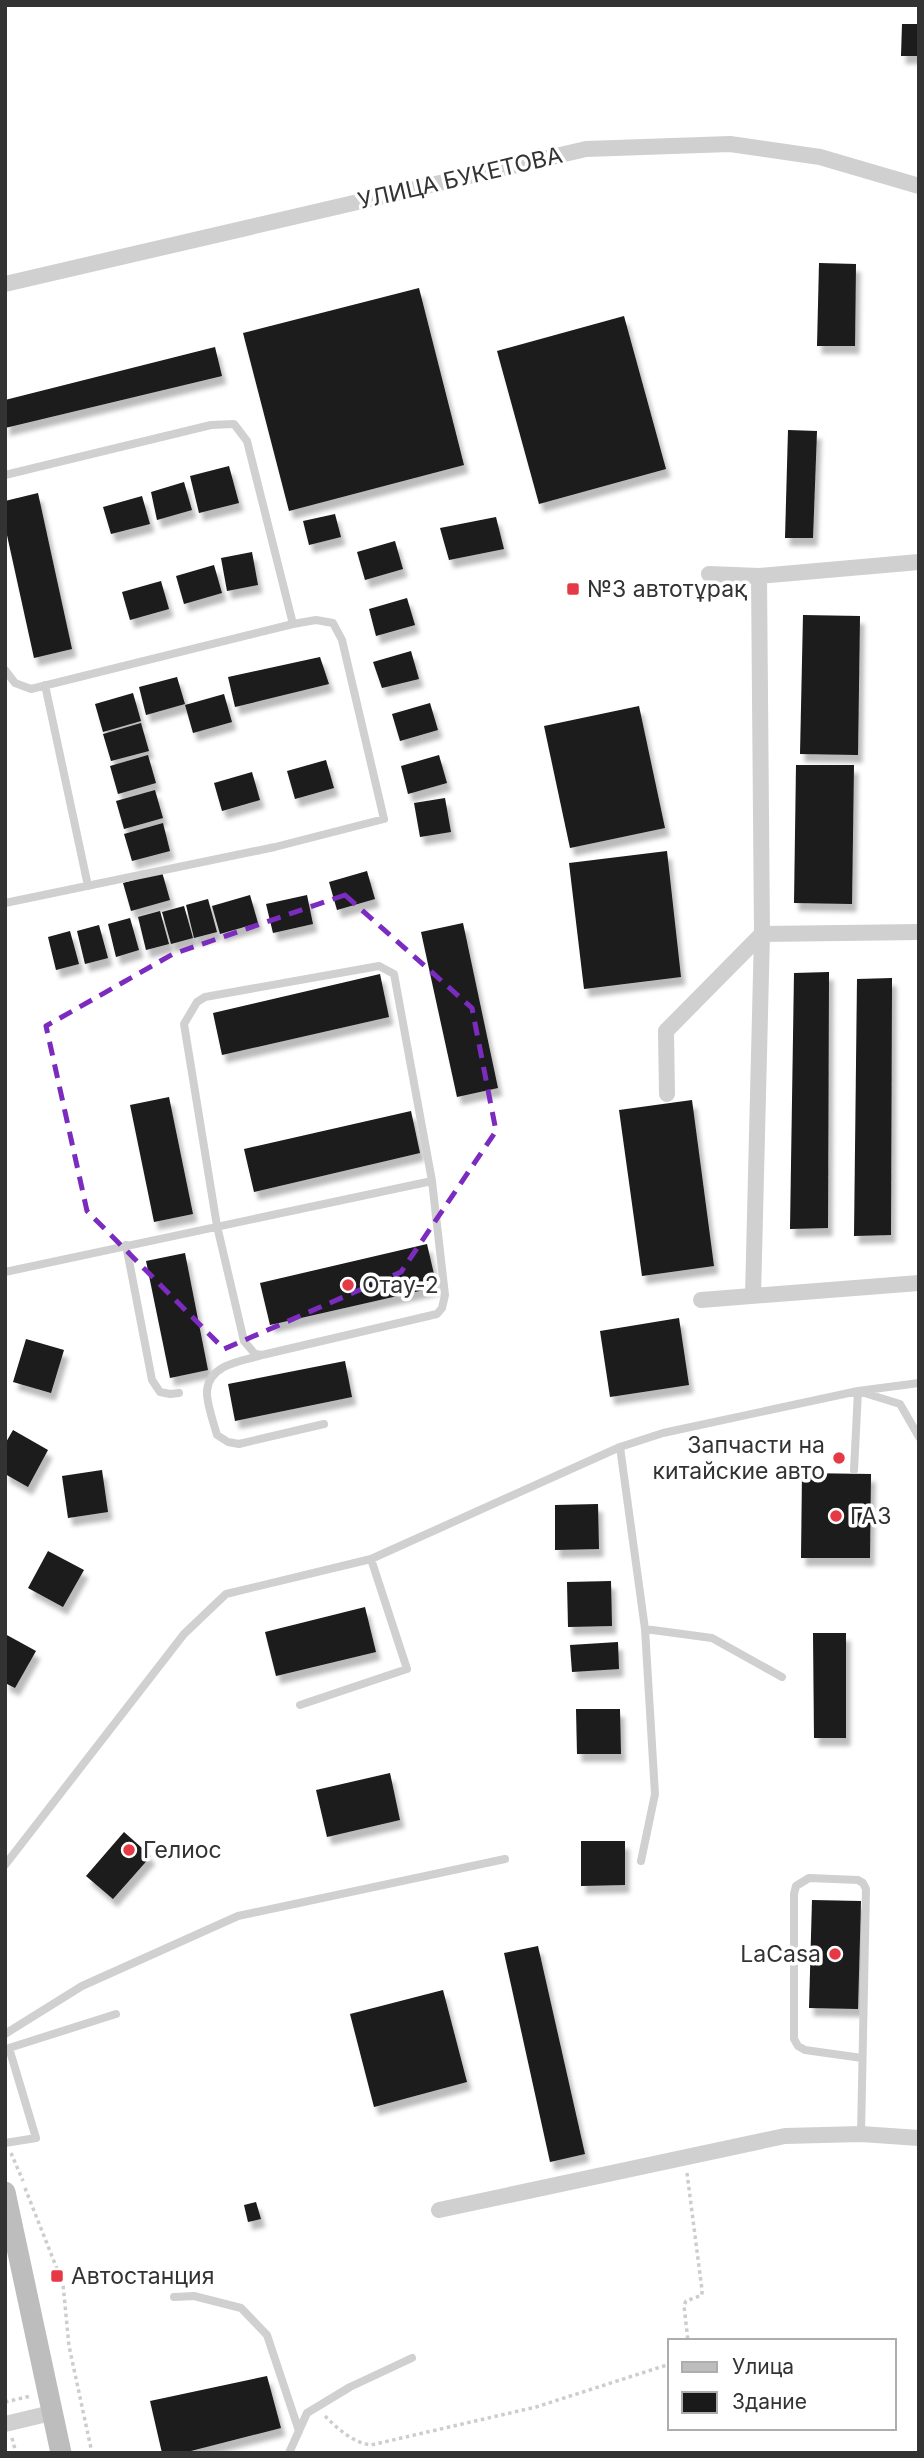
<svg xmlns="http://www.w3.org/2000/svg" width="924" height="2458" viewBox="0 0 924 2458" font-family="Inter,sans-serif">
  <defs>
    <filter id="shadow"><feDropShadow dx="4.5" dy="8" stdDeviation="2" flood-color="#0004"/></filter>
  </defs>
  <rect width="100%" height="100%" fill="#fff"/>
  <path fill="#1a1a1a" filter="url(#shadow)" d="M902 24H919V56H901Z
    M819 263 856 264 855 346H817Z
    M419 288 464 465 289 511 243 333Z
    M624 316 666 469 539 504 497 351Z
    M215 347 222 376 5 428V400Z
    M788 430 817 431 813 538H785Z
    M229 466 239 503 199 513 190 476Z
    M184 482 192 510 157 520 151 492Z
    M38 493 72 649 34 658 5 526V501Z
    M142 496 150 524 111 534 103 507Z
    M335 514 341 537 309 545 303 521Z
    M496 517 504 549 449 560 440 528Z
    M395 541 403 569 365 580 357 552Z
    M252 552 258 585 227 591 221 558Z
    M214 565 222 593 184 604 176 576Z
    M161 581 169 609 130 620 122 592Z
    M407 598 415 625 376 636 369 609Z
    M803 615 860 616 858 755 800 754Z
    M411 651 419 679 382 688 373 662Z
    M320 657 329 684 235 707 228 677Z
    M177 677 185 704 146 715 139 687Z
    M133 693 141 721 103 732 95 704Z
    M224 694 232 722 193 733 185 705Z
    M430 703 438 730 400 741 392 714Z
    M639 706 665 828 570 848 544 726Z
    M141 723 149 751 111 761 103 734Z
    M148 755 156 783 118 794 110 766Z
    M439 755 447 783 408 794 401 766Z
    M326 760 334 788 295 799 287 771Z
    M796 765H854L852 904 794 903Z
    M252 772 260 800 222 811 214 783Z
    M155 790 163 818 124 829 116 801Z
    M445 798 451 832 420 837 414 803Z
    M163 823 170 851 132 861 124 834Z
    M667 851 681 977 584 989 569 863Z
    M367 871 375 899 337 910 329 882Z
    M162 872 170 900 131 911 123 883Z
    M250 895 258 923 220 934 212 906Z
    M307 895 313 924 273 933 266 904Z
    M208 899 217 932 194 938 186 905Z
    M184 906 193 938 171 944 162 912Z
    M160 911 169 944 146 950 138 917Z
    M130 918 139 950 116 957 108 924Z
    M463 923 498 1088 457 1097 421 932Z
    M99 925 108 958 85 964 77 931Z
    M70 931 79 964 56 970 48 937Z
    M829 972 828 1228 790 1229 794 973Z
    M380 974 389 1017 222 1055 213 1013Z
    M892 978 891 1235 854 1236 857 979Z
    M169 1097 193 1214 154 1222 130 1105Z
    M692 1100 714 1266 642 1276 619 1110Z
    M411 1111 420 1153 254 1192 244 1149Z
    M427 1244 437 1287 270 1325 260 1283Z
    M185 1253 208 1370 170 1378 146 1261Z
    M679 1318 689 1385 610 1397 600 1331Z
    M26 1339 64 1350 51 1393 13 1382Z
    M345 1361 352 1397 235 1421 228 1384Z
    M13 1430 48 1450 28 1487 5 1474V1444Z
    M102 1470 108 1512 68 1518 62 1476Z
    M802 1473 871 1474 870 1558H801Z
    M598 1504 599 1549 555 1550V1505Z
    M48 1551 84 1570 63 1607 28 1588Z
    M611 1581 612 1626 568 1627 567 1582Z
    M365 1607 376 1652 276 1676 265 1632Z
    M813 1633H846V1738H814Z
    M5 1634 36 1651 15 1688 5 1683Z
    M618 1642 619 1669 572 1672 570 1645Z
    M576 1709H620L621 1754H577Z
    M390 1773 400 1820 327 1837 316 1790Z
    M124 1832 151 1856 113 1899 86 1876Z
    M581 1841H625V1885L581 1886Z
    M812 1900 861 1901 858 2009 809 2008Z
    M538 1946 585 2154 550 2162 504 1953Z
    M443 1990 467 2082 374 2107 350 2014Z
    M256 2202 261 2219 248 2222 244 2205Z
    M267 2376 281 2428 183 2453H162L150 2401Z"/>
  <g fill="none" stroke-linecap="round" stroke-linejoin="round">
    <path stroke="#cdcdcd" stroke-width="3.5" stroke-dasharray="3.5 3.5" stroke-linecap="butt" d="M11 2153 23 2181
      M687 2173 702 2290V2295L686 2301 684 2306 688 2341
      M25 2188 63 2284 69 2346 92 2453
      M5 2402 31 2396
      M325 2416C338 2429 352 2442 371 2445L536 2407 670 2364
      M12 2438 16 2453"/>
    <path stroke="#d0d0d0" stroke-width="8" d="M5 475 211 425 234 424 247 441 293 624
      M5 670 15 683 31 689 293 624 316 620 333 623 342 640 384 819 275 847 5 903
      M45 685 88 886
      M126 1245 152 1380 160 1392 170 1394 179 1393
      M5 1272 432 1181 394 974 379 966 205 997 197 1002 184 1024 217 1226 244 1341 255 1354 262 1355 437 1314 442 1308 445 1295 432 1181
      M259 1356C240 1361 209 1365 207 1391 206 1402 214 1424 217 1435L228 1442 239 1444 324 1424
      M620 1447 645 1629 655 1794 641 1861
      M854 1470 858 1391 900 1404 919 1437
      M645 1629 712 1638 782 1677
      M300 1705 407 1669 371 1559
      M5 1865 184 1634 226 1594 371 1559 620 1447 663 1433 858 1391 919 1383
      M5 2034 82 1986 238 1916 505 1859
      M861 2134 866 1889 863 1883 858 1880 809 1878 796 1886 794 1894V2039L798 2046 805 2050 862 2058
      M5 2143 36 2138 9 2048 116 2014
      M174 2297 194 2296 241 2308 267 2335 299 2431
      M289 2453 307 2413 350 2387 412 2358"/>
    <path stroke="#d0d0d0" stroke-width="16" d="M5 284 586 149 730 144 820 157 919 186
      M709 574 759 576 919 562
      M667 1094 666 1031 762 934 919 932
      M753 1296 762 934 759 576
      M701 1300 919 1283
      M439 2210 785 2136 861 2134 919 2138
      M5 2424 51 2413"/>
    <path stroke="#bdbdbd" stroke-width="21" d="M5 2192 61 2453"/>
  </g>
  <path fill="none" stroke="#7b2cbf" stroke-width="5" stroke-dasharray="14 9" stroke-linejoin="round" d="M345 895 472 1008 496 1131 401 1272 224 1349 87 1211 46 1026 173 954Z"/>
  <g fill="#e63946" stroke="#fff" stroke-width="2.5">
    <rect x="566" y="582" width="14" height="14" rx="3.5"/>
    <circle cx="348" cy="1285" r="7"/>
    <circle cx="839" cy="1458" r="7"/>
    <circle cx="836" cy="1516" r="7"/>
    <circle cx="129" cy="1850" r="7"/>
    <circle cx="835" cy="1954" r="7"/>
    <rect x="50" y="2269" width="14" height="14" rx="3.5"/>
  </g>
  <g text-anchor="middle" stroke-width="7" stroke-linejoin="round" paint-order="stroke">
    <g font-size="23" fill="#333" stroke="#fff">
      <text transform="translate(460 178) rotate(-13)" y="8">УЛИЦА БУКЕТОВА</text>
    </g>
    <g font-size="23" fill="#333" stroke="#fff" text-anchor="start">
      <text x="587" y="597">№3 автотұрақ</text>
      <text x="362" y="1293">Отау-2</text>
      <text x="825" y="1453" text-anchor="end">Запчасти на<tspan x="825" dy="26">китайские авто</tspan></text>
      <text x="850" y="1524">ГАЗ</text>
      <text x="143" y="1858">Гелиос</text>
      <text x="821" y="1962" text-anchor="end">LaCasa</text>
      <text x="71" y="2284">Автостанция</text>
    </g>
  </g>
  <rect width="924" height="2458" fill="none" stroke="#333333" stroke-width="14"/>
  <rect x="668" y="2339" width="228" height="91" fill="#ffffff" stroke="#adadad" stroke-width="2"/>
  <rect x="682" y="2362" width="35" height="10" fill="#bdbdbd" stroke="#adadad" stroke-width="2"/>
  <text x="732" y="2374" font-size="21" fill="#333333">Улица</text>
  <rect x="682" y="2392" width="35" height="21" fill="#1a1a1a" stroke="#adadad" stroke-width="2"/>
  <text x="732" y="2409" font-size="21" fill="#333333">Здание</text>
</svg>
